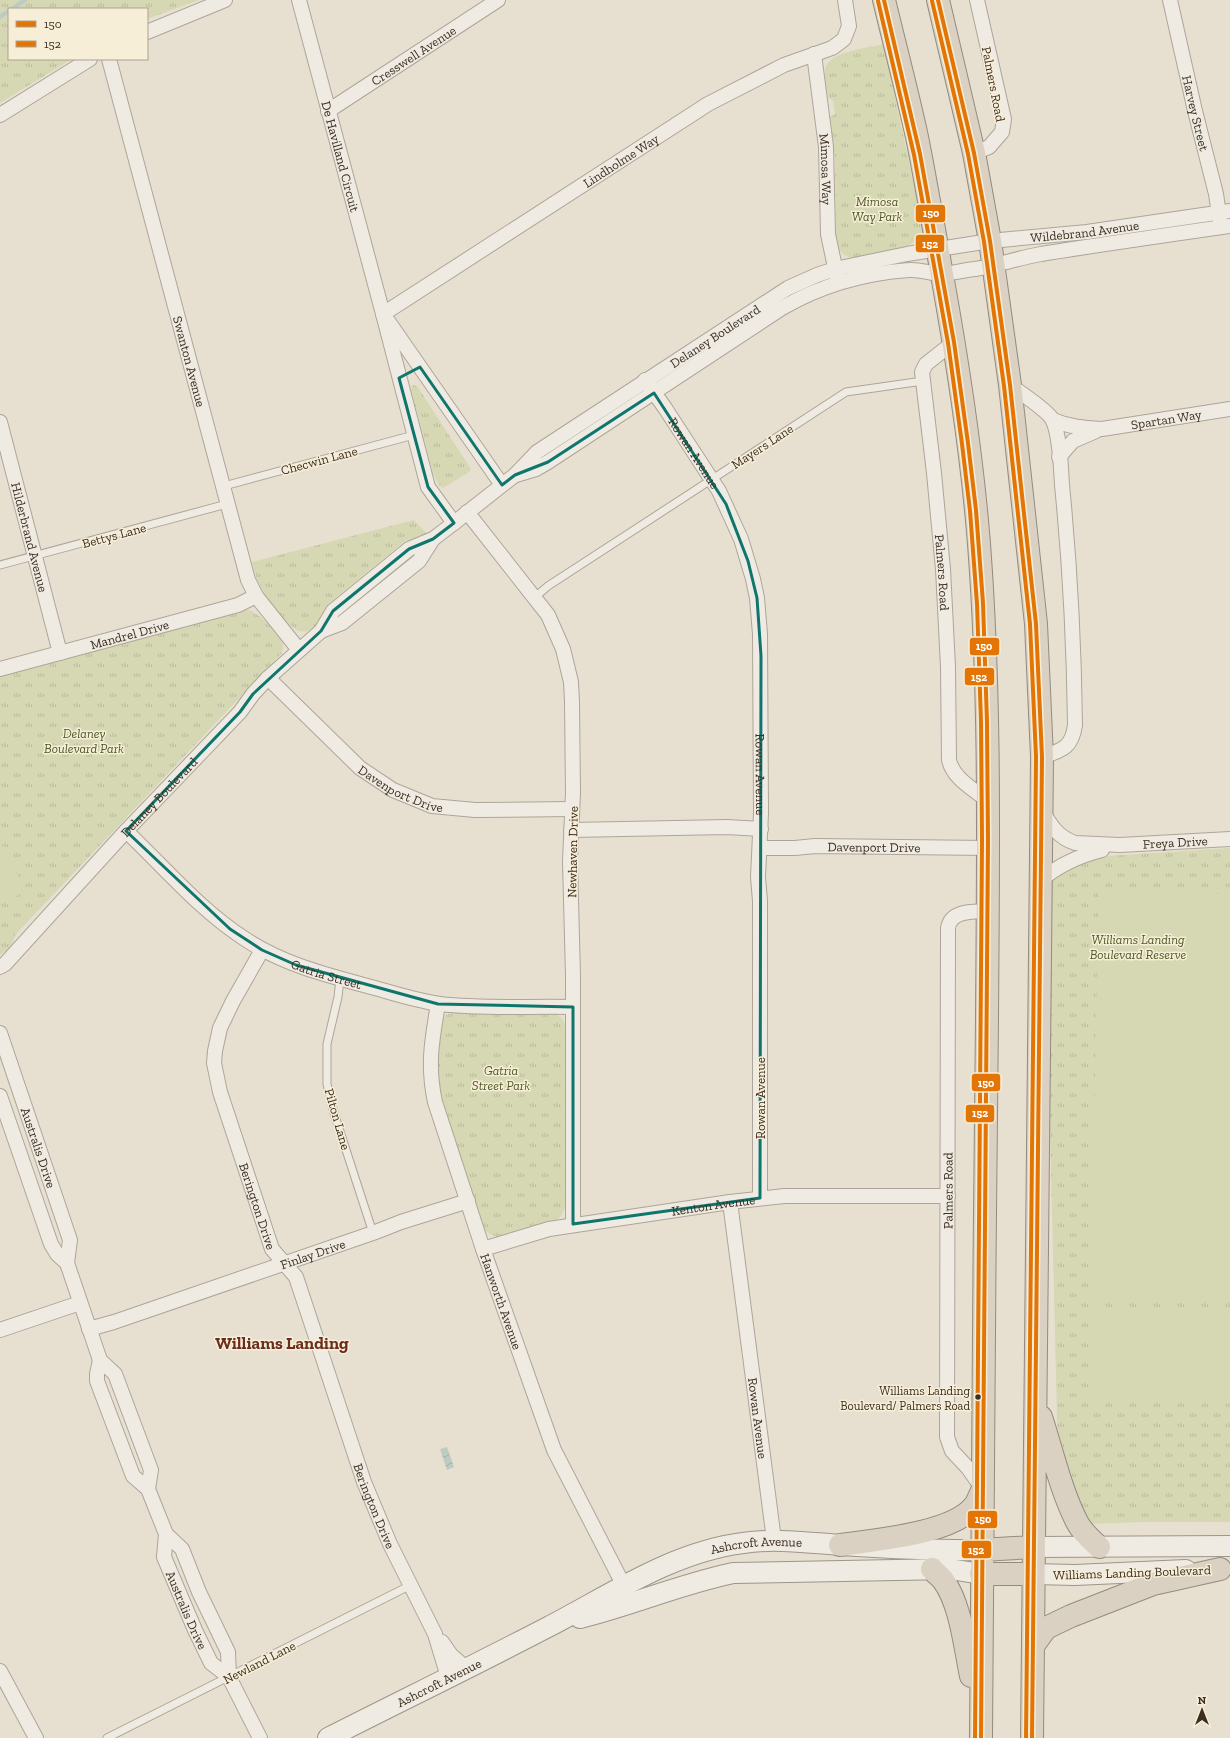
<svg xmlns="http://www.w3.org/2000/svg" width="1230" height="1738" viewBox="0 0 1230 1738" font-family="'Zilla Slab',serif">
  <defs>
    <pattern id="grass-tufts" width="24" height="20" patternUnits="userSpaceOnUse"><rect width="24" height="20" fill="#d6d7b3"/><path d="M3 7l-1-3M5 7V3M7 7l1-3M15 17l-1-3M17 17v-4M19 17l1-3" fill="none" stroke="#b9b99a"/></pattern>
    <pattern id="water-waves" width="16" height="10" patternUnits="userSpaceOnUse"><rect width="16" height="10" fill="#bcccc2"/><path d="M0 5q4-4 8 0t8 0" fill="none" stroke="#a2b0a6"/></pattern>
  </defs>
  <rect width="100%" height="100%" fill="#e7e0d1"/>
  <path fill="url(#grass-tufts)" d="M0 0H199L147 19V9H9V59H72L0 103Z
    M884 44 923 229C918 252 875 254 855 258 843 257 838 251 836 239L835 157 830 117 835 114 833 100 828 98C827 89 824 79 825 70 827 51 869 48 884 44Z
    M413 385 417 386 471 469 469 472 443 488 439 485 433 473 411 389Z
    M414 520 428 535 415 540H406L328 604C322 614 321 625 309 630 305 632 301 632 297 630 288 626 264 595 260 586 256 578 254 570 252 562Z
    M249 610C259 613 280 634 283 644 284 647 282 650 282 653L15 935 11 947 0 955V675L239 611Z
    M1230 848V1522H1143L1088 1524 1058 1460 1044 881 1092 857Z
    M451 1013H553C562 1016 565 1021 566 1031L565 1208 561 1216 557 1220 498 1237 491 1235 485 1230 442 1106 436 1062 441 1023 446 1015Z"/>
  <path fill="#d6d7b3" d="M0 841 26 891 0 905Z
    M1099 891 1230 894V1302L1092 1298 1090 1297Z
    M1093 1309 1230 1313V1401L1090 1397Z"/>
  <path fill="url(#water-waves)" d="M447 1447 454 1467 447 1470 440 1449Z"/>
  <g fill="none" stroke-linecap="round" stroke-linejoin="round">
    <path stroke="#bcccc2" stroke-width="4.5" d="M12 9 25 0
      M0 17 9 11"/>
    <defs>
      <path id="lane" d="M224 486 414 435
        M0 565 227 504
        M535 597 548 586 846 392 923 381
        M340 979 338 997 327 1044V1084L334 1113 373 1233
        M107 1738 411 1585"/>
      <g id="street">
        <path id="s1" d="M299 0 383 314 428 487 454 523"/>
        <path id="s2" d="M1170 0 1195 111 1216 194 1220 221"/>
        <path d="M147 32 225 0"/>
        <path id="s3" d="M814 54 826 147 828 234 837 277"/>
        <path id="s4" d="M109 59 248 580 256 596 299 650"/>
        <path id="s5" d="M328 111 498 0"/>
        <path d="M0 115 90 59"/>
        <path d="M974 153 989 147 1002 132 1004 119 977 0"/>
        <path id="s6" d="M383 314 708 104 784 65 832 48 839 43 844 39 849 26 845 0"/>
        <path d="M388 321 502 485"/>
        <path id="s7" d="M954 342 926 364 922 372 934 473 943 569 948 667 949 760C953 779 975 790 988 801"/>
        <path id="s8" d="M645 380 665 408 719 491 741 539 753 579 757 598 760 634 761 813 758 877 760 901V1198"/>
        <path d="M1010 385C1020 393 1046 409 1052 419 1060 433 1061 469 1062 485 1070 565 1074 645 1075 725 1072 748 1062 750 1042 757"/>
        <path id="s9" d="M1053 420C1069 427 1084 428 1102 429L1230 409"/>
        <path id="s10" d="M0 422 60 653"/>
        <path d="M1059 457 1073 441 1096 431"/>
        <path d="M516 475 536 469 548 462 782 308C820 286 865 273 909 270 920 269 931 274 942 274 953 273 965 270 975 269 998 265 1019 258 1041 254 1104 244 1167 235 1230 226"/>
        <path d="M467 512 548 615 563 649 571 682 572 702 573 793 570 861 573 976V1224"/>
        <path d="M321 631 342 623 419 561 433 539"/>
        <path id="s11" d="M0 669 238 605 256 596"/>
        <path id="s12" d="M268 678 360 768 393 790 432 806 475 810 572 809"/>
        <path id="s13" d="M1043 812C1052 827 1058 837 1075 843L1120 845 1230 839"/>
        <path d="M571 830 727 827 761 829"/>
        <path id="s14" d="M126 831C164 867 201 911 245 939 284 965 330 976 375 988 396 994 418 1001 440 1004 484 1009 529 1006 573 1007"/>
        <path id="s15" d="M760 848H795L815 846 988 848"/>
        <path d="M1041 880C1059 865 1078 856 1102 850"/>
        <path id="s16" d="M262 950 233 1001 220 1028 215 1051 214 1063 220 1092 272 1249 296 1277 364 1482 390 1544 435 1634 448 1677"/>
        <path id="s17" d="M0 967 5 964 126 831 240 712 253 694 268 678 321 631 333 611 409 549 433 539 454 523 515 475 537 452 788 288 817 275 835 269 907 254 990 241 1087 232 1230 211"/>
        <path id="s18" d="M438 1004C432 1040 427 1065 435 1102L483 1249 554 1450 624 1586"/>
        <path id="s19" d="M0 1033 70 1240 67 1263"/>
        <path d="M0 1096 51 1244 57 1254 67 1263 100 1360 115 1374 151 1470 148 1489"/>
        <path id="s20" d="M730 1202 774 1540"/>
        <path id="s21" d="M483 1249 549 1229 730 1202 784 1196H948"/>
        <path id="s22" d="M89 1329 114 1322 373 1233 401 1222 468 1201"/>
        <path d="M0 1330 80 1303"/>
        <path id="s23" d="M100 1360 97 1374V1381L133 1476 148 1489 166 1534 164 1557 195 1630 211 1663 229 1677"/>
        <path id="s24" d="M982 1488 968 1468 952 1451 947 1437 948 928C951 910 972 912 988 911"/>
        <path d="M166 1534 182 1549 199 1592 228 1652 229 1677 260 1738"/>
        <path d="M442 1642 451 1655 466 1668"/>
        <path d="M0 1671 36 1738"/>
      </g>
      <g id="secondary">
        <path d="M1033 1547 1230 1546"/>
        <path d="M1033 1574 1075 1575 1186 1570"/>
        <path d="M580 1618C632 1605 681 1584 733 1573L950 1569 981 1574"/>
        <path id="s25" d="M328 1738C401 1701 475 1665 548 1627 610 1595 672 1552 743 1543 776 1538 809 1543 841 1545 888 1548 935 1551 981 1550"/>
      </g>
      <path id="highway" d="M884 0C895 46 907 91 917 137 926 182 934 229 942 275 958 364 972 454 979 544 991 702 988 860 987 1018 985 1258 981 1498 981 1738
        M938 0 974 153 990 241 1010 385 1036 624 1042 757 1032 1738
        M1041 1417C1052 1451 1061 1491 1077 1522 1082 1532 1091 1540 1099 1547
        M840 1545C874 1540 954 1534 975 1505 978 1501 980 1494 983 1489
        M981 1550 1033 1547
        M932 1569C935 1573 940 1576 943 1580 961 1604 965 1648 971 1676
        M981 1574H1033
        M1033 1646 1046 1628 1071 1616 1153 1584 1220 1569"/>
    </defs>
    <use href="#lane" stroke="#ada599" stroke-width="9"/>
    <use href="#street" stroke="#ada599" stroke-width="16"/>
    <use href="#secondary" stroke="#9c958a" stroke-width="22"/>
    <use href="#highway" stroke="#928b80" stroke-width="24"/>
    <use href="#lane" stroke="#efebe3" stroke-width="7"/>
    <use href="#street" stroke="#efebe3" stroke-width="14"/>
    <use href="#secondary" stroke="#efebe3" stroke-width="20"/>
    <use href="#highway" stroke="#dad1c2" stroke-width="22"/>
    <defs>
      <path id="bus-1" d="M884 0 920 154 954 342 968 443 976 510 983 603 987 722 988 840 981 1738
        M938 0 974 153 990 241 1010 385 1036 624 1042 757 1032 1738"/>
      <path id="bus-2" d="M878 1 914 155 948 343 962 444 970 511 977 604 981 722 982 840 975 1738
        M932 1 968 154 984 242 1004 386 1030 624 1036 757 1026 1738"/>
    </defs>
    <use href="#bus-1" stroke="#f7eed8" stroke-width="7"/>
    <use href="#bus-2" stroke="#f7eed8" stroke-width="7"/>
    <use href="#bus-1" stroke="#e27505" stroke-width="4"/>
    <use href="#bus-2" stroke="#e27505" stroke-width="4"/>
  </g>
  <path fill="none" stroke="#0f766e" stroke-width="3" stroke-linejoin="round" d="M420 367 502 485 515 475 548 462 654 393 726 504 748 561 757 598 761 656 760 1198 573 1224V1007L438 1004 296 965 262 950 230 929 126 831 240 712 253 694 321 631 333 611 409 549 433 539 454 523 428 487 399 378Z"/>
  <circle fill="#3d2e20" stroke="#f7eed8" stroke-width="1.5" cx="978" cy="1397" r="3.5"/>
  <g text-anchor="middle" stroke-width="3" stroke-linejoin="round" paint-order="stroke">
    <g font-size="12" fill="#3d2e20" stroke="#f7eed8" text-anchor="end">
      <text x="970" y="1395">Williams Landing<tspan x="970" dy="15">Boulevard/ Palmers Road</tspan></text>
    </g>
    <g font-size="13" fill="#3d2e20" stroke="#f7eed8">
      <text dy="5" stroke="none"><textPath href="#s5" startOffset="102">Cresswell Avenue</textPath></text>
      <text transform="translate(994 84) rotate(79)" y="5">Palmers Road</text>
      <text dy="5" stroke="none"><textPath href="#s2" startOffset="116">Harvey Street</textPath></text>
      <text dy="5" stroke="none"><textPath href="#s1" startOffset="162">De Havilland Circuit</textPath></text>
      <text dy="5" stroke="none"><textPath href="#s6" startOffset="283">Lindholme Way</textPath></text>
      <text dy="5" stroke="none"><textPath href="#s3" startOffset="116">Mimosa Way</textPath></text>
      <text dy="5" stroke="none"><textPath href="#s17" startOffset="1352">Wildebrand Avenue</textPath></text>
      <text dy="5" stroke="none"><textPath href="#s17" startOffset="961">Delaney Boulevard</textPath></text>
      <text dy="5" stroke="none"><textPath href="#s4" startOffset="313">Swanton Avenue</textPath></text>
      <text dy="5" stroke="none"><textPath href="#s9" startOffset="115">Spartan Way</textPath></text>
      <text transform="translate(762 446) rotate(-33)" y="5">Mayers Lane</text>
      <text dy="5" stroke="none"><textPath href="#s8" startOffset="88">Rowan Avenue</textPath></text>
      <text transform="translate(319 460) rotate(-15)" y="5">Checwin Lane</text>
      <text transform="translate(114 535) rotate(-15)" y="5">Bettys Lane</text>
      <text dy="5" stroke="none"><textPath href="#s10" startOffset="119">Hilderbrand Avenue</textPath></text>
      <text dy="5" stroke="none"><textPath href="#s7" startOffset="246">Palmers Road</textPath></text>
      <text dy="5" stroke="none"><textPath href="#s11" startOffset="134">Mandrel Drive</textPath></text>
      <text dy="5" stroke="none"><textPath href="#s8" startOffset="424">Rowan Avenue</textPath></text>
      <text dy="5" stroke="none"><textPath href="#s12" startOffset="175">Davenport Drive</textPath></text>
      <text dy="5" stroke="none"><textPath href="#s17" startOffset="233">Delaney Boulevard</textPath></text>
      <text dy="5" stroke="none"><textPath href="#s13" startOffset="146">Freya Drive</textPath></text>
      <text dy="5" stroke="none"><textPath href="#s15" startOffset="114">Davenport Drive</textPath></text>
      <text transform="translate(572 852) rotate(-89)" y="5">Newhaven Drive</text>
      <text dy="5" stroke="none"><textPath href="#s14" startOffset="250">Gatria Street</textPath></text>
      <text transform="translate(760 1098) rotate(-90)" y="5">Rowan Avenue</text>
      <text transform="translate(338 1119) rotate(74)" y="5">Pilton Lane</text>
      <text dy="5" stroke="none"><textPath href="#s19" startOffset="121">Australis Drive</textPath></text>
      <text dy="5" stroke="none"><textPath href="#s24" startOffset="309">Palmers Road</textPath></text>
      <text dy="5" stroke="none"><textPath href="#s21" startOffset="235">Kenton Avenue</textPath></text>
      <text dy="5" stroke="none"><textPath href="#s16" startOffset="274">Berington Drive</textPath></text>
      <text dy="5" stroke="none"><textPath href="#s22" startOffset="236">Finlay Drive</textPath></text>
      <text dy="5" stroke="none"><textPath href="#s18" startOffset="309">Hanworth Avenue</textPath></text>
      <text dy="5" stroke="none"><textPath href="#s20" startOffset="218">Rowan Avenue</textPath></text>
      <text dy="5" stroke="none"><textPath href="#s16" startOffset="598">Berington Drive</textPath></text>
      <text dy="5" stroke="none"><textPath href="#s25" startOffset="473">Ashcroft Avenue</textPath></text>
      <text transform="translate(1132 1572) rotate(-2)" y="5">Williams Landing Boulevard</text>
      <text dy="5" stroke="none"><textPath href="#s23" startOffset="272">Australis Drive</textPath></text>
      <text transform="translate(259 1662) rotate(-27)" y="5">Newland Lane</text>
      <text dy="5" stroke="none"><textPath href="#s25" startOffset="124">Ashcroft Avenue</textPath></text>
    </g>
    <g font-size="13" font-style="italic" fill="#4d5a26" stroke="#f7eed8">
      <text x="877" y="206">Mimosa<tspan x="877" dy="15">Way Park</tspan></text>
      <text x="84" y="738">Delaney<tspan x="84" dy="15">Boulevard Park</tspan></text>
      <text x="1138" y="944">Williams Landing<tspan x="1138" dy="15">Boulevard Reserve</tspan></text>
      <text x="501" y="1075">Gatria<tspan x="501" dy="15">Street Park</tspan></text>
    </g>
    <g font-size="17" font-weight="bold" fill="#6b2e1e" stroke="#f7eed8">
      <text x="282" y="1349">Williams Landing</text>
    </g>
  </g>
  <g stroke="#f7eed8" stroke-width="1.5">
    <rect x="915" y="204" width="31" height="19" rx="4" fill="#e27505"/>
    <rect x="915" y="234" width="30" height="19" rx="4" fill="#e27505"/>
    <rect x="969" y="637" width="31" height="19" rx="4" fill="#e27505"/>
    <rect x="964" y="667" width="31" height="19" rx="4" fill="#e27505"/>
    <rect x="971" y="1073" width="30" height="19" rx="4" fill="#e27505"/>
    <rect x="965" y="1104" width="30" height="19" rx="4" fill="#e27505"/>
    <rect x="967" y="1510" width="31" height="19" rx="4" fill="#e27505"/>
    <rect x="961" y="1540" width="31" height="19" rx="4" fill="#e27505"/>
  </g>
  <g font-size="11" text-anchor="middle" font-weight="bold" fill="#fff">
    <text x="931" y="217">150</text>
    <text x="930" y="248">152</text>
    <text x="984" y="650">150</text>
    <text x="979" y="681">152</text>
    <text x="986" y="1087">150</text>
    <text x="980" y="1117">152</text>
    <text x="983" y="1523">150</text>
    <text x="976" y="1554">152</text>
  </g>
  <rect x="8" y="8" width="140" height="52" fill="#f7eed8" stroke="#ada18e"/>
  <rect x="16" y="21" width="20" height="6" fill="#e27505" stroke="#ada18e"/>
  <text x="44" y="28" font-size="12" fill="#3d2e20">150</text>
  <rect x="16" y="41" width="20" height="6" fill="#e27505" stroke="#ada18e"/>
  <text x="44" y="48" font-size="12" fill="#3d2e20">152</text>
  <g transform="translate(1202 1710)" stroke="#f7eed8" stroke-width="3" paint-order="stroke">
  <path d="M0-3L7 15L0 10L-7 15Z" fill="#3d2e20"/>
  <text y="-6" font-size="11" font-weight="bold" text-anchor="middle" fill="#3d2e20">N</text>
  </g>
</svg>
